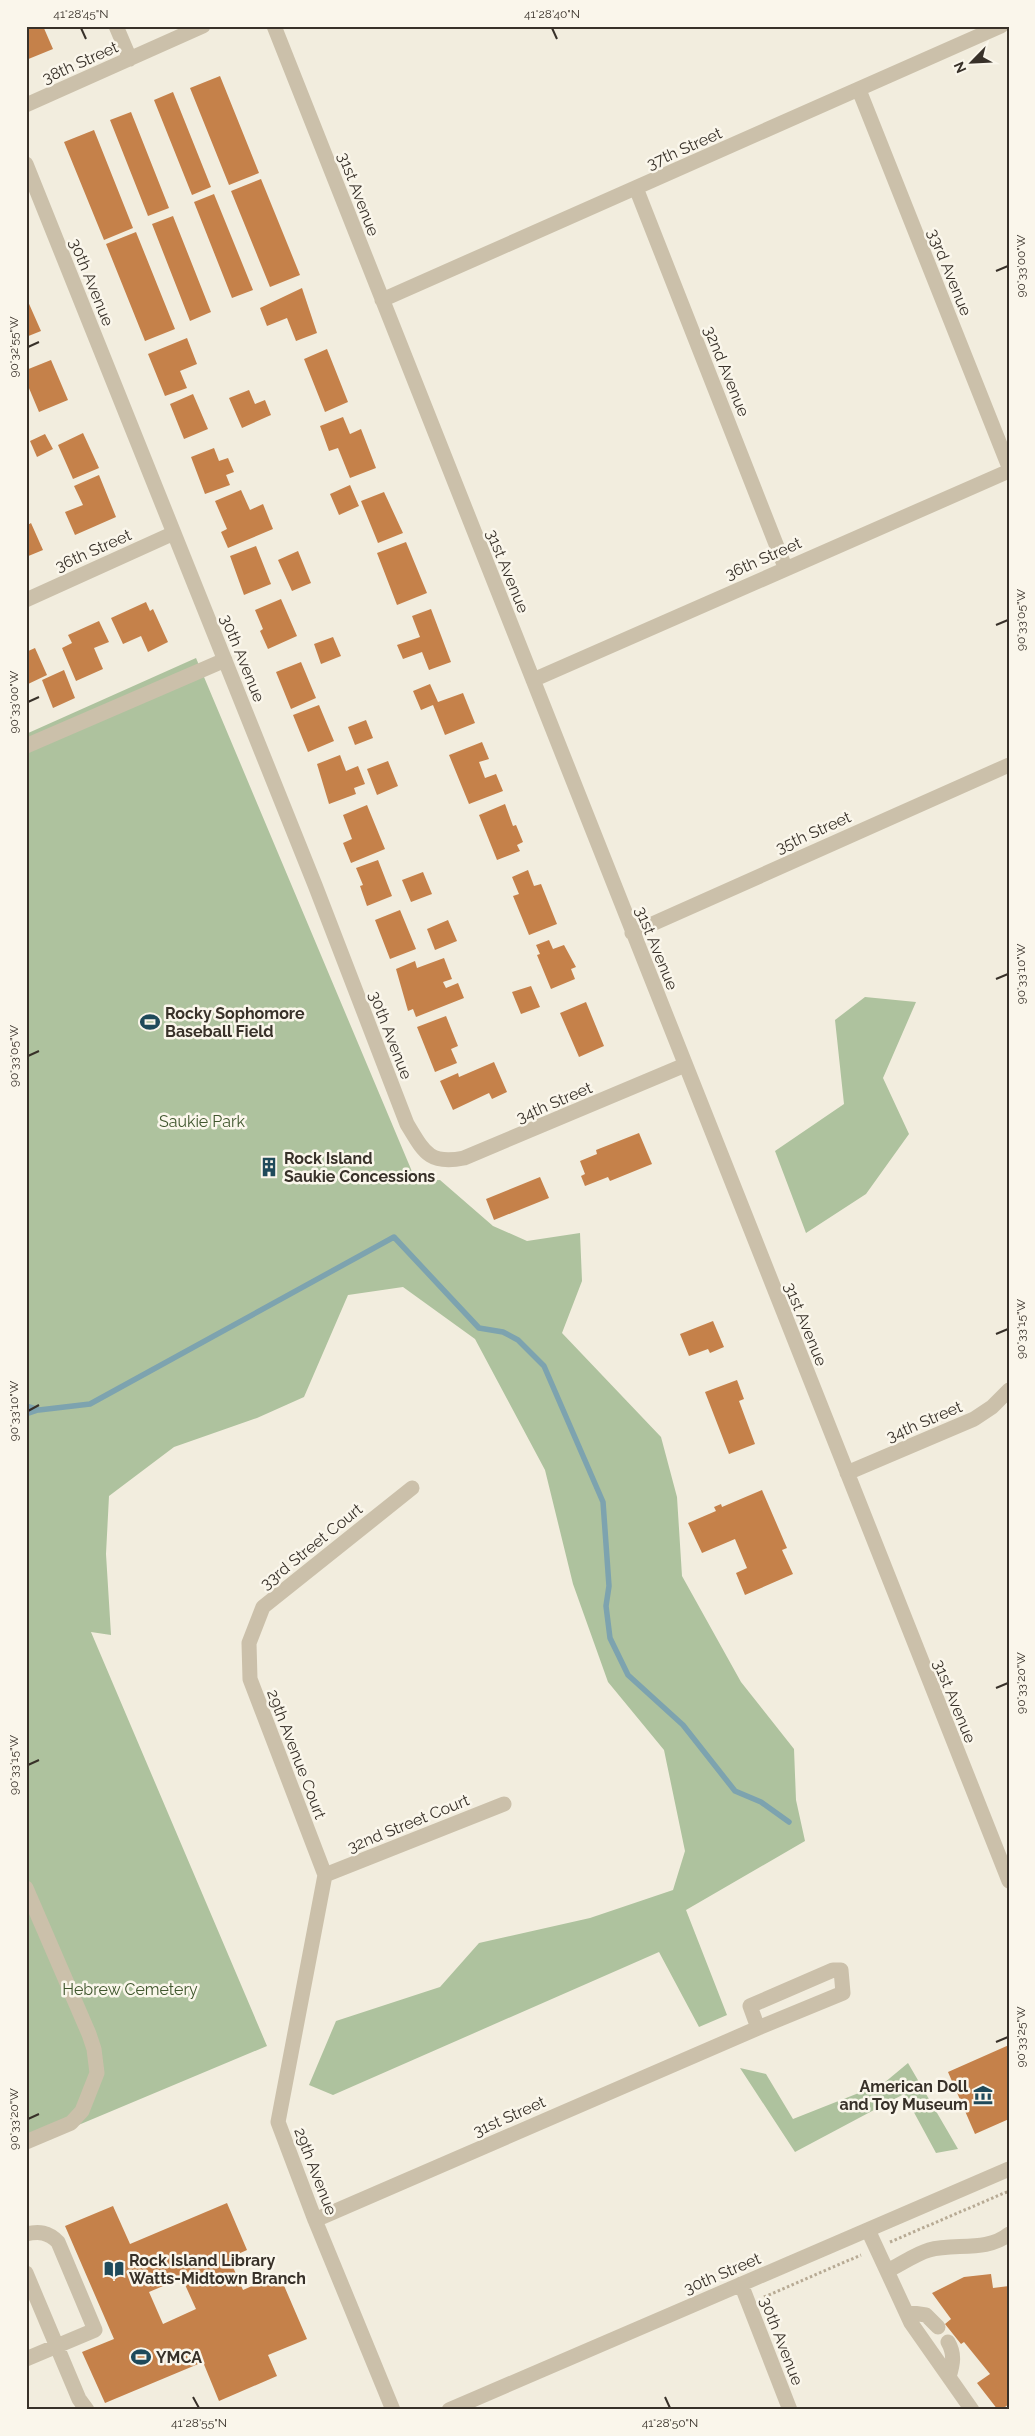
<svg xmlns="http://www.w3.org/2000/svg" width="1035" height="2436" viewBox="0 0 1035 2436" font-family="Raleway,sans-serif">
  <rect width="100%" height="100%" fill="#f2edde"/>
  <path fill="#aec29e" d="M196 658 416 1181 440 1180 493 1226 527 1241 580 1233 582 1281 562 1333 661 1437 677 1497 682 1576 741 1682 794 1749 796 1800 805 1841 686 1910 727 2015 699 2027 659 1952 333 2095 309 2085 336 2021 440 1987 479 1943 590 1918 673 1890 685 1851 664 1750 608 1682 573 1584 545 1470 475 1339 403 1287 348 1295 304 1397 257 1418 174 1447 109 1496 106 1554 111 1635 91 1632 267 2046 26 2147V734Z
    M865 997 916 1002 883 1078 909 1134 866 1194 806 1233 775 1151 844 1104 835 1020Z
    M908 2063 958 2149 936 2153 904 2094 795 2152 740 2068 766 2074 793 2119 884 2083Z"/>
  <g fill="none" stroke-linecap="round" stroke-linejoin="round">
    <path stroke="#7da3af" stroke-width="5.5" d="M26 1406 39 1410 90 1404 394 1237 479 1328 503 1332 518 1340 544 1366 603 1502 609 1586 606 1606 610 1638 628 1675 683 1725 735 1791 761 1802 789 1822
      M26 1414 38 1410"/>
  </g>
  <path fill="#c5814a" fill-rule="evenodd" d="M26 26H43L53 49 26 60Z
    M220 76 259 173 229 185 190 88Z
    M173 92 211 187 192 195 154 100Z
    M131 112 169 208 148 216 110 120Z
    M94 130 133 228 104 240 64 142Z
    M261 179 300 275 270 287 231 191Z
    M214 194 253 290 232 298 194 202Z
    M173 216 211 312 190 321 152 224Z
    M136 232 175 329 145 341 106 244Z
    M302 288 317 333 296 341 287 318 267 326 260 308Z
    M26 297 41 331 26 337Z
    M187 338 197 364 180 371 187 388 165 396 148 354Z
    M327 349 348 402 325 412 304 359Z
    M51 360 68 400 39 412 26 381V370Z
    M249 390 255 404 265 400 271 415 242 428 229 398Z
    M193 394 208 429 184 439 170 404Z
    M343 417 350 434 361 429 376 468 350 478 338 448 329 451 320 426Z
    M83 433 99 468 73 479 58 445Z
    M45 434 53 449 37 457 30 441Z
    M214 448 219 461 228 458 234 472 226 475 230 485 205 494 191 457Z
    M99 475 116 517 75 535 65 512 83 505 74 486Z
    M350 485 359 506 339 515 330 494Z
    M241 490 250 510 263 504 273 529 228 548 221 532 227 529 215 501Z
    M384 492 403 533 378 543 361 501Z
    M31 523 43 550 26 557V526Z
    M406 542 427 593 397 605 377 553Z
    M256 546 271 584 244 595 230 556Z
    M298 551 311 583 292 591 278 560Z
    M281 599 297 636 268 649 260 631 263 629 255 610Z
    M146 602 150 611 153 609 168 642 148 652 141 636 123 644 111 618Z
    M431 609 451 662 429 670 422 652 403 659 397 645 420 637 412 616Z
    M99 621 109 642 94 648 103 669 76 681 62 648 72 643 68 635Z
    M333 637 341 656 321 664 314 644Z
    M35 648 47 675 26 685V652Z
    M301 662 316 698 291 709 276 672Z
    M64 670 75 698 53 708 42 680Z
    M430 684 438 702 463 693 475 723 445 735 433 705 421 710 413 691Z
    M319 705 334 741 308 752 293 715Z
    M366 720 373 738 355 745 348 727Z
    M482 742 489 759 479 762 485 778 496 774 503 791 469 804 449 755Z
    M340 755 346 771 358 766 365 784 354 788 356 794 329 804 317 764Z
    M388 761 398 786 377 795 367 769Z
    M505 804 513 826 516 825 523 842 517 845 520 851 497 860 479 815Z
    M367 805 385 849 351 863 343 843 352 839 343 815Z
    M378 860 392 896 367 906 360 886 363 885 356 868Z
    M528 870 534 886 541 884 557 924 529 935 513 896 519 894 512 877Z
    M423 872 432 894 411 902 402 880Z
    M400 910 416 949 390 959 375 920Z
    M448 920 457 941 435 950 427 929Z
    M549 940 553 949 564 945 576 967 571 969 575 979 551 989 537 955 540 954 536 945Z
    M444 958 452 979 443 982 446 988 458 983 464 998 416 1017 413 1009 408 1011 396 969 415 961 417 968Z
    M531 986 540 1007 521 1014 512 992Z
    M586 1002 604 1046 579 1057 560 1013Z
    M446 1016 458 1046 451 1049 457 1063 435 1072 417 1027Z
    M494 1062 507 1092 492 1099 489 1093 453 1110 440 1081 458 1073 459 1077Z
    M639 1133 652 1164 610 1181 608 1177 585 1186 581 1176 585 1174 580 1161 597 1154 596 1150Z
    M271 1161 273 1171 267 1173 264 1163Z
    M540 1177 549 1198 494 1220 486 1199Z
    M713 1321 724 1347 710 1353 708 1349 689 1356 680 1334Z
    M737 1380 744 1399 739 1401 755 1444 729 1454 705 1392Z
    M762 1490 787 1548 782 1550 793 1574 745 1595 736 1573 747 1568 735 1539 702 1553 688 1523 716 1511 714 1507 721 1504 722 1507Z
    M1009 2045V2119L975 2134 948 2072Z
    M227 2203 247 2250 229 2258 243 2290 279 2274 307 2339 268 2355 277 2376 219 2401 203 2362 105 2403 82 2352 114 2339 65 2226 113 2206 130 2244ZM182 2278 196 2309 163 2324 149 2292Z
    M991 2274 993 2288 1009 2286V2404L1001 2410H998L977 2383 990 2374 964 2342 961 2344 945 2324 951 2319 932 2293 964 2277Z"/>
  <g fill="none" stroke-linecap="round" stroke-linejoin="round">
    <path stroke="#b7aa94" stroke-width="3" stroke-dasharray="2.5 2.5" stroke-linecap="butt" d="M890 2242 1009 2191
      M764 2297 861 2255"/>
    <path stroke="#cbc0aa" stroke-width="15" d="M116 26 130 59
      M274 26 1009 1881
      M859 90 1009 467
      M26 105 203 26
      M26 164 315 885 407 1124C424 1152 429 1165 464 1158L685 1065
      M636 188 785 567
      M382 300 1001 26
      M26 600 174 533
      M533 680 1009 471
      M26 746 225 660
      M632 933 1009 765
      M847 1473 974 1419 992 1407 1009 1390
      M325 1875 278 2122 315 2220 393 2410
      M325 1875 250 1679 249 1643 263 1607 412 1488
      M325 1875 504 1804
      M26 1888 89 2034 94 2049 97 2073 82 2111 71 2123 26 2142
      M315 2220 758 2028 750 2006 833 1970H841L843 1993 758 2028
      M868 2230 911 2323 972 2410
      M26 2234C39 2231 48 2232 58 2242L95 2330 26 2359
      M887 2271C900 2265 915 2254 929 2250 955 2243 987 2252 1009 2234
      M26 2273 79 2399 87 2410
      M741 2284 790 2410
      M906 2312 926 2315 938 2327
      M948 2342C955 2354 953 2364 949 2377
      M449 2410 1009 2169"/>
  </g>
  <path fill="none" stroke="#383129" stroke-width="2" d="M81 28 86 39M552 28 557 39M996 271 1008 266M28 347 39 342M996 625 1008 620M28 702 39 697M996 979 1008 974M28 1056 39 1051M996 1334 1008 1329M28 1411 39 1405M996 1688 1008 1683M28 1765 39 1760M996 2042 1008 2037M28 2119 39 2114M193 2397 199 2408M665 2397 670 2408"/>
  <defs>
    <symbol id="stadium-bare" viewBox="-9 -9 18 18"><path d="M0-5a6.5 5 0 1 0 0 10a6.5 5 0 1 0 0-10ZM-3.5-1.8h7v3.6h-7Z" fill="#1f4a5a" stroke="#faf6eb" stroke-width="2.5" paint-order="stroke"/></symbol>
    <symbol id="building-bare" viewBox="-9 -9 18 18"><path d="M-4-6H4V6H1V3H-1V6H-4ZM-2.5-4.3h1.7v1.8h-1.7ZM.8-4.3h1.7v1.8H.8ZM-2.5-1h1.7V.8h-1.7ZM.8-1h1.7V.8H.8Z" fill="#1f4a5a" stroke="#faf6eb" stroke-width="2.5" paint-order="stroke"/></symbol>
    <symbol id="museum-bare" viewBox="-9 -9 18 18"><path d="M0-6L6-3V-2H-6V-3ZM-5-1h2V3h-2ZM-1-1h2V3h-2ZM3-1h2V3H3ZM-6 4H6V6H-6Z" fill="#1f4a5a" stroke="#faf6eb" stroke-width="2.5" paint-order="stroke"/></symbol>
    <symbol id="library-bare" viewBox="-9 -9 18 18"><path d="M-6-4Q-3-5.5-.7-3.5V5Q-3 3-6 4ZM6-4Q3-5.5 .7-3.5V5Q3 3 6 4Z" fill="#1f4a5a" stroke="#faf6eb" stroke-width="2.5" paint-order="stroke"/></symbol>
  </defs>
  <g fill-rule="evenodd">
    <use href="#stadium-bare" x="136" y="1008" width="28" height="28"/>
    <use href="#building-bare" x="255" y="1153" width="28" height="28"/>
    <use href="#museum-bare" x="969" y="2081" width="28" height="28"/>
    <use href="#library-bare" x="100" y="2255" width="28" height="28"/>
    <use href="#stadium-bare" x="127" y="2343" width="28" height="28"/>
  </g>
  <g text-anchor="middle" stroke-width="5" stroke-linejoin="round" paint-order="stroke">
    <g font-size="16" fill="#383129" stroke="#faf6eb">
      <text transform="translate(80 62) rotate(-24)" y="6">38th Street</text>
      <text transform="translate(684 148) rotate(-24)" y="6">37th Street</text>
      <text transform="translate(359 194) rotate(69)" y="6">31st Avenue</text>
      <text transform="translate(950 272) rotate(68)" y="6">33rd Avenue</text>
      <text transform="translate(92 282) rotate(68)" y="6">30th Avenue</text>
      <text transform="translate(727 371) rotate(68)" y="6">32nd Avenue</text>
      <text transform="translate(93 550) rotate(-24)" y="6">36th Street</text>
      <text transform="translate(763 558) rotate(-24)" y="6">36th Street</text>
      <text transform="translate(508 571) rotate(68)" y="6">31st Avenue</text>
      <text transform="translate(243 658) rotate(68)" y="6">30th Avenue</text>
      <text transform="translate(813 832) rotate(-24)" y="6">35th Street</text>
      <text transform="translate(657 948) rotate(68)" y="6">31st Avenue</text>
      <text transform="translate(391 1035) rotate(69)" y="6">30th Avenue</text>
      <text transform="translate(554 1102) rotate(-23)" y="6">34th Street</text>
      <text transform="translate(806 1324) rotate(68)" y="6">31st Avenue</text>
      <text transform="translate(924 1421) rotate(-23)" y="6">34th Street</text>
      <text transform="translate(311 1546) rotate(-39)" y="6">33rd Street Court</text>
      <text transform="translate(955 1701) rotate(68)" y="6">31st Avenue</text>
      <text transform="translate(297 1754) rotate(69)" y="6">29th Avenue Court</text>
      <text transform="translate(408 1823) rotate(-22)" y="6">32nd Street Court</text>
      <text transform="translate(509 2116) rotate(-24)" y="6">31st Street</text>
      <text transform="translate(316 2171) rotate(69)" y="6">29th Avenue</text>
      <text transform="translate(722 2273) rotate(-23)" y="6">30th Street</text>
      <text transform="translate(782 2341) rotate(69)" y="6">30th Avenue</text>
    </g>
    <g font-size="16" font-weight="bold" fill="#383129" stroke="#faf6eb" text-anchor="start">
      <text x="165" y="1019">Rocky Sophomore<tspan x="165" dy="18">Baseball Field</tspan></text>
      <text x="284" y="1164">Rock Island<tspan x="284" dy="18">Saukie Concessions</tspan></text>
      <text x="968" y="2092" text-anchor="end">American Doll<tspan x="968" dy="18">and Toy Museum</tspan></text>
      <text x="129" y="2266">Rock Island Library<tspan x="129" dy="18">Watts-Midtown Branch</tspan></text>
      <text x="156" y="2363">YMCA</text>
    </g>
    <g font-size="16" fill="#3f562d" stroke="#faf6eb">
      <text x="202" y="1127">Saukie Park</text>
      <text x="130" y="1995">Hebrew Cemetery</text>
    </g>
  </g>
  <rect width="1035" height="2436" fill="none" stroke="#faf6eb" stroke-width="55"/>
  <g transform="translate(972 62) rotate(246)" stroke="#faf6eb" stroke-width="4" paint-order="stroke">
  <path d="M0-4L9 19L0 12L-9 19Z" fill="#383129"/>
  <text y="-8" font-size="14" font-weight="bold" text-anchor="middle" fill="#383129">N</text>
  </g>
  <rect x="28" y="28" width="980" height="2380" fill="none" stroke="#383129" stroke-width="2"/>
  <g font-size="12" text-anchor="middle" fill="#383129">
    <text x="81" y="18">41°28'45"N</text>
    <text x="552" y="18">41°28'40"N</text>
    <text transform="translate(1021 266) rotate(-90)" y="4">90°33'00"W</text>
    <text transform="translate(14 347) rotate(-90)" y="4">90°32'55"W</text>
    <text transform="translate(1021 620) rotate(-90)" y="4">90°33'05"W</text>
    <text transform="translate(14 702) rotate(-90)" y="4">90°33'00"W</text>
    <text transform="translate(1021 974) rotate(-90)" y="4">90°33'10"W</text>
    <text transform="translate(14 1056) rotate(-90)" y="4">90°33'05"W</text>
    <text transform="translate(1021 1329) rotate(-90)" y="4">90°33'15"W</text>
    <text transform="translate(14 1411) rotate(-90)" y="4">90°33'10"W</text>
    <text transform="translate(1021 1683) rotate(-90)" y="4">90°33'20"W</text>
    <text transform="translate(14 1765) rotate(-90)" y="4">90°33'15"W</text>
    <text transform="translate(1021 2037) rotate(-90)" y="4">90°33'25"W</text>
    <text transform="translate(14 2119) rotate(-90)" y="4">90°33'20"W</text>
    <text x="199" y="2427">41°28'55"N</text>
    <text x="670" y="2427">41°28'50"N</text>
  </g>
</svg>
